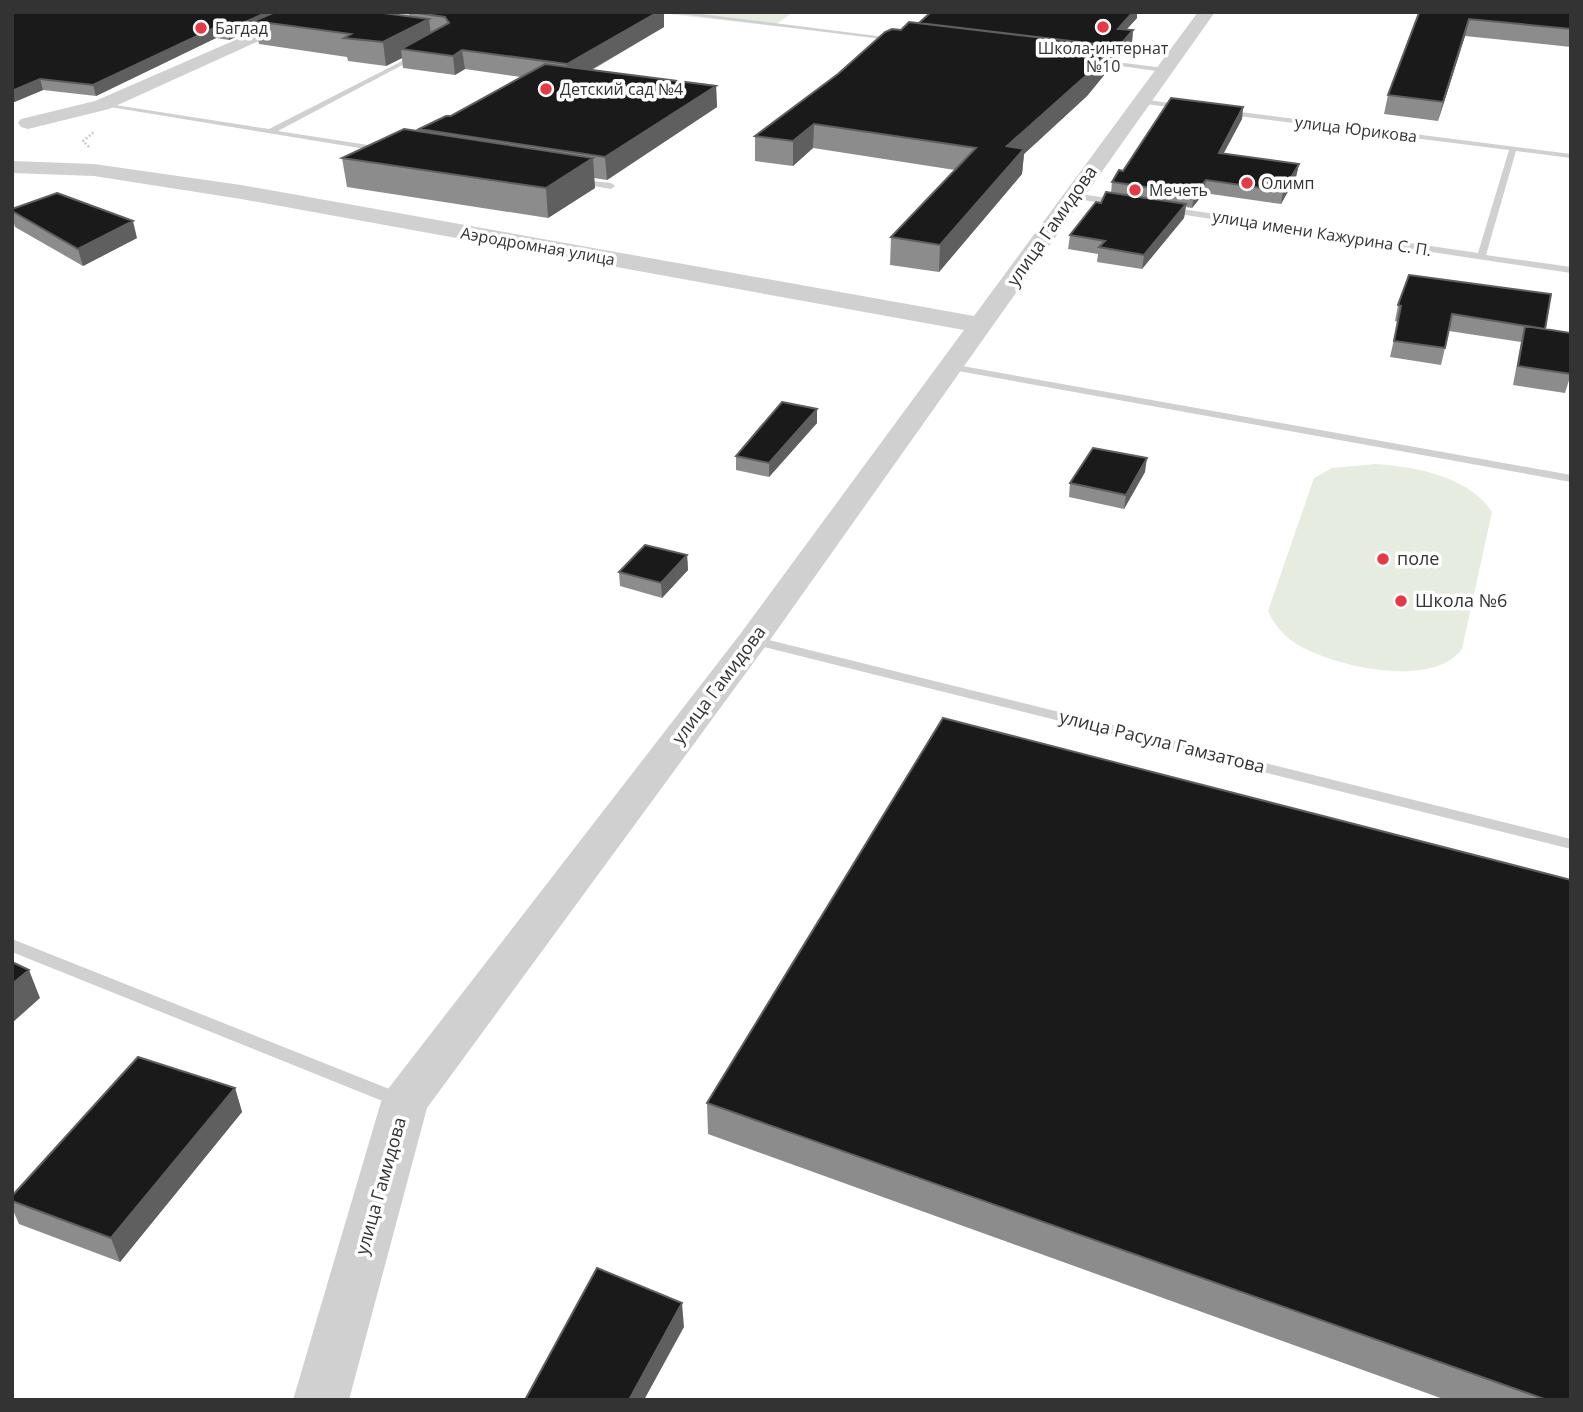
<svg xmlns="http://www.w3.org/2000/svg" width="1583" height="1412" viewBox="0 0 1583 1412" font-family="'Open Sans',sans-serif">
  <rect width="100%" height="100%" fill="#fff"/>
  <path fill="#e6ecdf" d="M650 12H793L774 26Z
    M1376 464C1415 467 1469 476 1492 512L1462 649C1432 690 1331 666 1295 643 1283 635 1274 624 1268 611L1314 478 1332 468Z"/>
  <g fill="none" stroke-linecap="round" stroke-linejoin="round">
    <path stroke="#cdcdcd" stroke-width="2.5" stroke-dasharray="2 2" stroke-linecap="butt" d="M89 147 83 141 94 132"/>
    <path fill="#d0d0d0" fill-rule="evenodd" d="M412 12H428L384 21 381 19Z
      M664 12H686L901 39 898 41Z
      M418 53 423 54 278 131 387 148 388 150 384 152 98 105 102 103 269 129Z
      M1093 59 1164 68 1168 70 1164 72 1091 62Z
      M1141 99 1184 105 1188 107 1184 109 1138 103V99Z
      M1225 110 1571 154V158L1516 151 1486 255 1571 267V273L1165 212 1164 210 1168 207 1478 253 1509 150 1222 114 1221 112Z
      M574 179 611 183 615 186 611 189 577 183H574Z
      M1074 193 1121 200 1125 203 1121 206 1071 198 1070 196Z
      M951 364 1571 475V482L947 369V365Z
      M753 636 1571 839V849L748 643 746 640 748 637Z
      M12 939 407 1096 410 1101 407 1106 401 1108 395 1106 12 952Z"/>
    <path fill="#d0d0d0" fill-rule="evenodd" d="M300 12H323L109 109 28 129 21 127 18 123 21 119 95 101Z
      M1198 12H1215L765 647 427 1108 349 1400H293L381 1102 388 1089 741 633 964 330 241 199 94 176 12 173V161L94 164 241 185 974 316Z"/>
  </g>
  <path fill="#8c8c8c" d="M12 12 409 17V12L664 27 592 70 716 86 717 107 607 180 594 178 595 188 548 218 347 187 342 158 419 131V129L451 116 521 77 465 69 455 75 403 68 402 58 386 66 348 61 347 57 259 44 256 28 229 40 216 38 96 96 43 90 12 103Z
    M1571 12V47L1465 36 1438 121 1384 114 1388 95 1419 13Z
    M1137 18 1126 30H1133L1132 42 1116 61 1111 60 1110 68 1087 96 1024 154 1022 174 939 272 890 265 891 237 955 170 813 148 793 166 755 161V136L919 23Z
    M1243 107 1242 119 1223 153 1299 164 1296 177 1281 204 1204 193 1192 208 1186 207 1184 218 1142 269 1097 262 1098 254 1068 249 1070 235 1111 193 1112 182 1123 171Z
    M12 209 137 238 83 266 15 227 12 217Z
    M1398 305 1545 329 1571 374 1565 393 1513 385 1521 342 1449 331 1441 365 1390 357 1398 322 1395 321Z
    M817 409V423L769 477 736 470V456Z
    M1145 472 1124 509 1069 497 1070 483Z
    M687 555 688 570 662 598 620 586 619 572Z
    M235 1088 242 1112 120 1262 19 1224 12 1208V1196Z
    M707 1103 1571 1400H1446L708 1134Z"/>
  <path fill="#5f5f5f" d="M259 12H274L254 21 256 28 229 40 227 30Z
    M658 12H664V27L568 83 567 64Z
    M1133 12H1137V18L1116 41 1118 29Z
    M429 19 432 42 401 49 402 58 386 66 383 42Z
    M1469 19 1465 36 1438 121 1443 102Z
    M214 28 216 38 96 96 93 85Z
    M1133 30 1132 42 1116 61 1117 49Z
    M1112 46 1110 68 1087 96 1024 154 1022 174 939 272 940 245 1007 146Z
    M462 50 465 69 455 75 453 56Z
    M40 79 43 90 12 103V91Z
    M716 86 717 107 607 180 605 157Z
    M1243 107 1242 119 1217 166 1219 153Z
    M814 124 813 148 793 166V141Z
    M593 158 595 188 548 218 546 188Z
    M1299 164 1296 177 1281 204 1283 191Z
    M1206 180 1204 193 1192 208 1194 194Z
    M1186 204 1184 218 1142 269 1144 255Z
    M133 221 137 238 83 266 78 249Z
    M817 409V423L769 477V463Z
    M1147 458 1145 472 1124 509 1126 495Z
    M687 555 688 570 662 598 661 583Z
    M29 970 40 998 12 1023V984Z
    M235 1088 242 1112 120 1262 111 1238Z
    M682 1303 684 1327 644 1400H629Z"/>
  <path fill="#1a1a1a" stroke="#5f5f5f" stroke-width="2" d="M12 12H268L227 30 214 28 93 85 40 79 12 91Z
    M275 12H376L429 19 383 42 344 38 351 34 254 21Z
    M410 12H658L567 64 462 50 453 56 401 49 449 23 445 17Z
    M931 12H1133L1118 29 1133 30 1117 49 1112 48V46L919 23Z
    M1427 12H1571V29L1469 19 1443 102 1388 95 1419 13Z
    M909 22 1112 46 1089 73 1007 146 1024 149 940 245 891 237 976 148 814 124 793 141 755 136 838 74 885 32 892 29 901 30Z
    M545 64 716 86 605 157 419 129 446 116H451Z
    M1171 98 1243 107 1219 153 1299 164 1283 191 1206 180 1194 194 1112 182 1119 170 1123 171Z
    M404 129 593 158 546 188 342 158Z
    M1106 192 1186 204 1144 255 1099 247 1105 241 1070 235 1096 202 1101 203Z
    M57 193 133 221 78 249 12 211V209Z
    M1409 275 1551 294 1545 329 1452 314 1445 348 1394 341 1401 306 1398 305Z
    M1525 326 1571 333V374L1518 366Z
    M782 402 817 409 769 463 736 456Z
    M1093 448 1147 458 1126 495 1070 483Z
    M645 545 687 555 661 583 619 572Z
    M943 718 1571 880V1400H1547L707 1103Z
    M12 962 29 970 12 984Z
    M138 1057 235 1088 111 1238 12 1201V1196Z
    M597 1268 682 1303 629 1400H525Z"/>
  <g fill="#e63946" stroke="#fff" stroke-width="2.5">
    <circle cx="1103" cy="27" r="7"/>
    <circle cx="201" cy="28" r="7"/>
    <circle cx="546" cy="89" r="7"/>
    <circle cx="1247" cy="183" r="7"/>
    <circle cx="1135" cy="190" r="7"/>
    <circle cx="1383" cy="559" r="7"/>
    <circle cx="1401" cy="601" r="7"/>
  </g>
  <g text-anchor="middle" stroke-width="7" stroke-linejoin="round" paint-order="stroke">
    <g font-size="16" fill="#333" stroke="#fff" text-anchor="start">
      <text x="215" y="34">Багдад</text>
      <text x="1103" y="54" text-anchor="middle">Школа-интернат<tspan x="1103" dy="18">№10</tspan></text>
      <text x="560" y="95">Детский сад №4</text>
      <text x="1261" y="189">Олимп</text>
      <text x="1149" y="196">Мечеть</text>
    </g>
    <g font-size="16" fill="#333" stroke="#fff">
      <text transform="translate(1356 129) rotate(7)" y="6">улица Юрикова</text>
      <text transform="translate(1322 233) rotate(9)" y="6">улица имени Кажурина С. П.</text>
      <text transform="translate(538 246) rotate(10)" y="6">Аэродромная улица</text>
    </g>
    <g font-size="18" fill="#333" stroke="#fff">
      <text transform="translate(1052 226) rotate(-55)" y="6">улица Гамидова</text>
      <text transform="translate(719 685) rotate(-53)" y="6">улица Гамидова</text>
      <text transform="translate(1162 742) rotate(14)" y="6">улица Расула Гамзатова</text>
      <text transform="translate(381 1186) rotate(-74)" y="6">улица Гамидова</text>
    </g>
    <g font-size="18" fill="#333" stroke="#fff" text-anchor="start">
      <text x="1397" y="565">поле</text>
      <text x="1415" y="607">Школа №6</text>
    </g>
  </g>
  <rect width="1583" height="1412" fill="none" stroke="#333333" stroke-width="28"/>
</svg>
